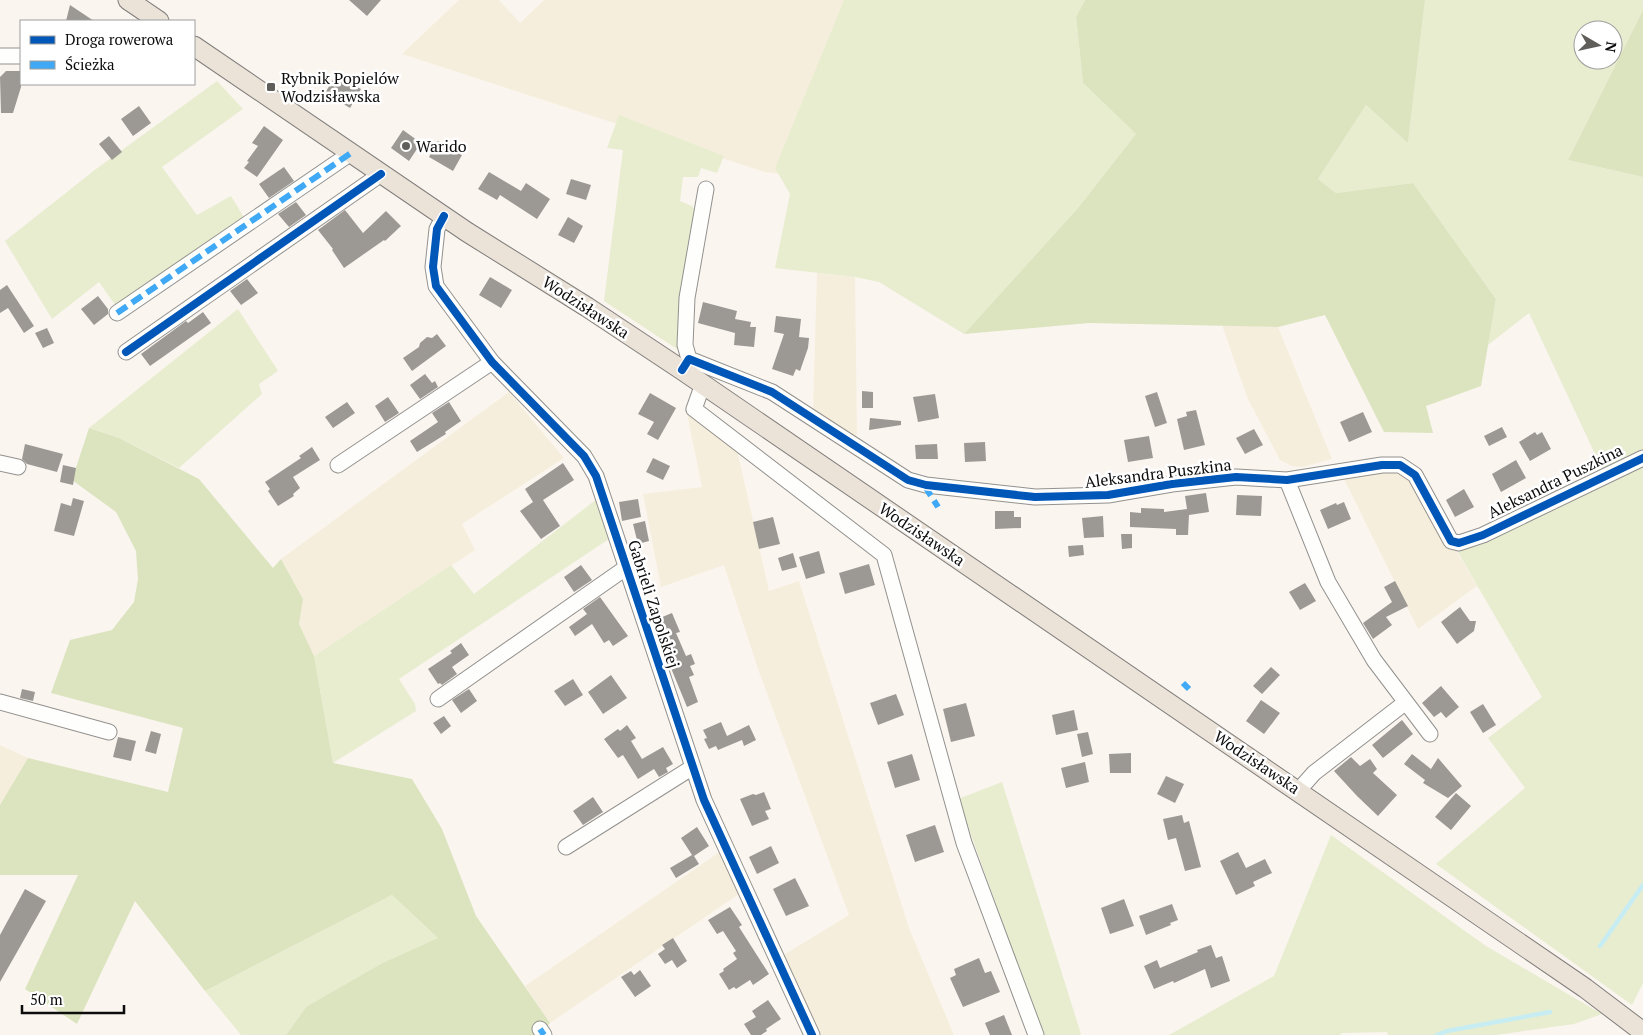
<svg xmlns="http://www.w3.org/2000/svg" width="1643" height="1035" viewBox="0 0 1643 1035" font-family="'PT Serif',serif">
  <rect width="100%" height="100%" fill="#faf5ef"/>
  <path fill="#f6eedc" d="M459 0H499L520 23 544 0H856L787 175 765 172 402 54Z
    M817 273 855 277 857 433 855 439 813 413Z
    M1222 325 1278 327 1332 459 1302 467 1292 466 1280 460 1247 397Z
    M509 392 564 458 462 524 475 550 314 656 299 624 303 599 281 559Z
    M687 414 741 455 738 454 769 591 799 581 910 931 954 1035H818L782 956 849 915 758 669 724 565 661 587 643 494 702 487Z
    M1389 470 1399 472 1411 480 1448 549H1455L1477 586 1418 629 1343 477Z
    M0 745 28 758 0 805Z
    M721 851 739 894 550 1023 525 986Z"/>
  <path fill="#e8edd0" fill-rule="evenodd" d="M844 0H1085L1076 17 1083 83 1136 134 1078 208 964 334 879 282 855 277 775 268 790 194 775 168Z
    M1425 0H1643V10L1568 160 1643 177V453L1602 469 1529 313 1488 345 1496 299 1413 183 1336 193 1318 179 1366 105 1408 143ZM1583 30H1613V60H1583Z
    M217 81 243 109 162 167 197 215 231 196 245 219 116 306 99 282 52 319 5 241 96 169Z
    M619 115 724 156 717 173 701 168 698 177H683L680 201 692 206 696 211 677 349 604 301 623 150 607 148Z
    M238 309 278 371 259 384 262 394 179 468 119 438 89 428Z
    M1643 466V983L1632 1005 1436 864 1525 788 1488 738 1542 697 1456 549Z
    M597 499 609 539 399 679 415 704 416 711 333 763 314 656 451 565 474 594Z
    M1002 782 1081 1034 1079 1035H1043L958 799Z
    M1331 835 1486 946 1602 1014 1574 1024 1496 1035H1388L1387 1032 1342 1033 1340 1035H1169L1274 976Z
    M392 895 438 938 306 1007 286 1035H241L205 991Z"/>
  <path fill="#dbe4be" d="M1085 0H1425L1408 143 1366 105 1318 179 1336 193 1413 183 1496 299 1481 386 1426 406 1433 433 1384 432 1325 315 1278 327 1089 323 964 334 1078 208 1136 134 1083 83 1076 17Z
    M1643 10V177L1568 160Z
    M89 428 119 438 199 479 273 568 281 559 303 599 299 624 314 656 333 763 412 779 442 829 476 916 550 1023 538 1035H286L306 1007 381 964 438 938 392 895 205 991 135 901 77 1024 25 989 78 875H0V805L28 758 168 792 183 728 51 693 70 640 112 630 134 602 138 579 136 551 116 512 72 480Z"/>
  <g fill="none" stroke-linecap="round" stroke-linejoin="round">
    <path stroke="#c7edf2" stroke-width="4.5" d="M1600 946 1643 885
      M1437 1035 1447 1031 1550 1012"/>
  </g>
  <path fill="#9c9995" d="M349 0H381L367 16Z
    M70 5 94 21H66Z
    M6 71H21V87L13 113H1L0 77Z
    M336 75 361 89 350 108 325 93Z
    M139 106 151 123 133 136 121 119Z
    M264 126 283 140 257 177 244 168 249 162 247 161 258 146 252 143Z
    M403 130 421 143 409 161 391 148Z
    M109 136 122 152 112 160 99 144Z
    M438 141 462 155 453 171 429 157Z
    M284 167 294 181 269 198 259 184Z
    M489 172 521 191 526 183 550 199 537 219 500 195 497 200 478 189Z
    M571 179 591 185 586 200 566 194Z
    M296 202 306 215 289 227 278 214Z
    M345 210 363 233 386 211 401 226 385 241 384 240 344 268 332 250 333 249 318 230Z
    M568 217 583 226 574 243 558 235Z
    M490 277 512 290 501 308 479 295Z
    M247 279 258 293 241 305 230 291Z
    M7 285 34 326 24 333 8 308 0 313V290Z
    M98 296 108 309V314L94 325 81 309Z
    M703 302 737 311 735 319 751 322 750 327H756L754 347 734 345 735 333 698 323Z
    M203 312 211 323 150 366 141 354 186 321 188 323Z
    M776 316 801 319 799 337 809 338 808 348 800 371 796 369 793 376 772 369 784 334 774 332Z
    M47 328 54 343 43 348 35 333Z
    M437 334 446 346 412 371 403 358 419 347 420 343 427 337 432 338Z
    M425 374 432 383 435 381 438 387 420 399 410 385Z
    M862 391 873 392V408H862Z
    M1157 392 1167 423 1155 427 1145 396Z
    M650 393 676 408 658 440 647 434 654 422 638 414Z
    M935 394 939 418 918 422 913 397Z
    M388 397 399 413 385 422 375 406Z
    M347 402 355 413 333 428 325 417Z
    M449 402 461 421 445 432 446 434 417 452 410 441 438 422 432 413Z
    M1196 410 1205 445 1184 450 1177 419 1187 416 1186 412Z
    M1363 412 1372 432 1349 442 1340 422Z
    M870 418 901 421V425L869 430Z
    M1502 427 1507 437 1489 446 1484 436Z
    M1254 429 1263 445 1245 454 1236 438Z
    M1535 432 1537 435 1542 432 1551 449 1530 461 1519 442Z
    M1149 436 1153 458 1128 462 1124 440Z
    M985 442 986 461 965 462 964 443Z
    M25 444 63 454 57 472 27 464 22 459Z
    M937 444 938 459H916L915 445Z
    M312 447 320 460 293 477 300 488 293 494 294 496 278 506 268 491 270 489 265 482 301 458 299 456Z
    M653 458 670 466 663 480 646 472Z
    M1516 460 1526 478 1501 492 1492 474Z
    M563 463 574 480 543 500 560 526 541 539 520 511 533 502 525 489Z
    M63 465 76 468 73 485 60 482Z
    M1464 489 1474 507 1455 517 1446 500Z
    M1206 493 1209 512 1189 515 1188 535H1176V529L1130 527V512L1141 513V508L1164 509V512L1187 509 1185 496Z
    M1237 495 1262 496 1261 516 1236 515Z
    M73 498 84 501 74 536 54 531 61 503 71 506Z
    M638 499 641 517 622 521 619 502Z
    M1344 502 1351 519 1328 529 1320 510 1336 503 1337 505Z
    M995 511H1014V517H1021V528L995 529Z
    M1103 516 1104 537 1084 538 1082 518Z
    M773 517 780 544 759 549 753 522Z
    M645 521 649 541 638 544 633 524Z
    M1121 534H1132V548L1122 549Z
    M1083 545 1084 555 1069 557 1068 546Z
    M819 551 825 573 806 579 799 557Z
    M793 553 797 567 782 571 778 558Z
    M869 564 875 585 845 594 839 573Z
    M581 565 592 580 574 592 564 577Z
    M1395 581 1408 606 1386 617 1392 625 1373 639 1363 623 1392 602 1384 587Z
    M1305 583 1316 601 1300 610 1289 592Z
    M600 597 628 636 613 646 609 640 604 643 592 624 575 636 569 627 587 614 583 609Z
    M1460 607 1470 621H1476L1474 631 1457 644 1441 622Z
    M672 613 680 632 676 633 686 656 691 654 695 664 690 666 694 675 689 677 698 702 687 707 666 656 669 655 655 620Z
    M461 643 469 655 452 667 457 674 442 685 440 683 438 684 428 669 452 653 450 651Z
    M1271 667 1280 675 1262 694 1253 686Z
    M611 675 627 698 603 714 588 692Z
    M573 679 583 695 565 706 554 691Z
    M1441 686 1459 707 1446 718 1441 712 1434 717 1422 703Z
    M22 689 35 692 33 701 20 698Z
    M469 689 477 701 461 713 452 700Z
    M896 694 904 715 878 725 870 703Z
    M1261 700 1280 713 1264 734 1246 721Z
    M966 703 975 736 951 742 943 709Z
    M1483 704 1496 725 1483 733 1470 712Z
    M1074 710 1078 730 1056 735 1052 715Z
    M444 716 451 726 441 734 433 723Z
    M1402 720 1413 734 1383 758 1372 745Z
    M721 722 727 736 749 725 756 740 744 746 742 740 718 750 716 746 709 749 704 739 707 738 703 730Z
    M627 725 636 738 631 741 642 759 663 747 673 764 666 768 668 772 659 777 654 769 638 779 623 755 618 758 604 739 618 729 620 731Z
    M151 731 161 734 156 754 145 751Z
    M1088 732 1093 754 1082 757 1077 734Z
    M118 737 136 741 131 761 113 757Z
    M1131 753V773H1110L1109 754Z
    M912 754 920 780 895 788 887 762Z
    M1412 754 1431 769 1438 758 1462 786 1448 798 1423 783 1425 780 1404 764Z
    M1351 757 1360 766 1370 759 1377 769 1373 773 1397 795 1378 816 1357 796 1334 771Z
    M1085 762 1089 782 1066 788 1061 768Z
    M1166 776 1184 784 1175 803 1157 794Z
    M764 792 771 809 765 811 769 819 752 826 740 799 753 794 756 795Z
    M1456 793 1471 806 1451 830 1435 817Z
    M593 797 603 812 583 825 573 811Z
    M1182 815 1184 823 1189 821 1201 867 1185 871 1176 838 1168 840 1163 819Z
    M935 825 944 852 915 862 906 835Z
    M697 827 709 846 694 856 699 864 676 878 670 868 692 855 681 838Z
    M771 846 779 863 757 874 749 857Z
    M1238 852 1246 868 1265 859 1272 873 1253 882 1255 886 1236 895 1220 861Z
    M795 878 809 906 786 916 773 889Z
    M25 889 46 901 0 982V935Z
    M1124 899 1134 926 1110 934 1101 908Z
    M1172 904 1178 920 1170 923 1171 925 1146 935 1139 916Z
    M730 907 742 925 739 927 769 974 753 985 750 980 736 989 734 987 729 990 719 974 724 971 723 969 737 959 733 953 736 951 723 931 717 934 708 920Z
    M673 938 687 961 677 968 672 960 665 964 658 954 665 949 662 945Z
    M1211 945 1216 958 1222 956 1230 981 1211 988 1205 969 1174 983 1173 981 1154 989 1144 966 1157 960 1160 968 1198 952 1197 950Z
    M979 958 985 973 991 971 1000 992 963 1007 950 978 956 975 954 969Z
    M640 970 651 986 635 997 621 977 631 971 634 975Z
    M768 1000 781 1019 766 1029 767 1031 761 1035H751L744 1024 756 1017 752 1011Z
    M1004 1015 1012 1035H990L985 1023Z"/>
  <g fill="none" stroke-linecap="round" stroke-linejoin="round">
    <defs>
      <path id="minor" d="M0 56H21
        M444 216 437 229 433 267 436 286 492 362 584 456 596 476 704 800 812 1035
        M117 313 351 153
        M126 352 381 174
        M689 359 685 345 687 298 706 189
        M682 370 689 359 772 392 908 480 926 485 1035 497 1108 495 1172 484 1236 477 1287 480 1382 465H1400L1415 475 1451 541 1459 543 1483 535 1643 458
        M703 384 694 409 884 555 964 843 1036 1035
        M0 463 18 467
        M338 465 492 362
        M1287 480 1328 582 1374 660 1430 734
        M438 699 627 567
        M0 702 109 732
        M1298 791 1314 773 1406 702
        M566 847 693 767
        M540 1029 544 1035"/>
      <path id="major" d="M128 0 159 21
        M194 46 467 232 587 307 682 370 1585 988 1643 1032"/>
    </defs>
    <use href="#minor" stroke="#93918e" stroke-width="17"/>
    <use href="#major" stroke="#807e7c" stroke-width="21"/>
    <use href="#minor" stroke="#fefefd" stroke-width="15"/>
    <use href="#major" stroke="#ebe2d8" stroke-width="19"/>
    <path stroke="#3fa9f5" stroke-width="6" stroke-dasharray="12 6" stroke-linecap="butt" d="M117 313 351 153
      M926 485V488L938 507
      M1183 683 1189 689
      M540 1029 544 1035"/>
    <defs>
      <path id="cycleway" d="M444 216 437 229 433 267 436 286 492 362 584 456 596 476 704 800 812 1035
        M126 352 381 174
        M682 370 689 359 772 392 908 480 926 485 1035 497 1108 495 1172 484 1236 477 1287 480 1382 465H1400L1415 475 1451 541 1459 543 1483 535 1643 458"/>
    </defs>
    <use href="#cycleway" stroke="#fff" stroke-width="11"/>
    <use href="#cycleway" stroke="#0057b8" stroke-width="8"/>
  </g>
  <g fill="#5f5e5b" stroke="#fff" stroke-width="2">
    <rect x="266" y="82" width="10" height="10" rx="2.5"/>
    <circle cx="406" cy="146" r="5"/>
  </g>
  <g text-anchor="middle" stroke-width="5" stroke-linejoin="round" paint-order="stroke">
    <g font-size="16" fill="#0c0c0c" stroke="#fff" text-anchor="start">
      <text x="281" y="84">Rybnik Popielów<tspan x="281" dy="18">Wodzisławska</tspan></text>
      <text x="416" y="152">Warido</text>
    </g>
    <g font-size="16" fill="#0c0c0c" stroke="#fff">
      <text transform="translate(586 307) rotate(33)" y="6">Wodzisławska</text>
      <text transform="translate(1158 473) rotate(-7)" y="6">Aleksandra Puszkina</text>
      <text transform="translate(1555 481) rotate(-26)" y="6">Aleksandra Puszkina</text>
      <text transform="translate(922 534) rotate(34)" y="6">Wodzisławska</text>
      <text transform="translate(654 604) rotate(72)" y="6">Gabrieli Zapolskiej</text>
      <text transform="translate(1257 762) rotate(34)" y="6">Wodzisławska</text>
    </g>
  </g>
  <rect x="20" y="20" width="175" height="65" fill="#ffffff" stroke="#9e9e9e"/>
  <rect x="30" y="36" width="25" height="8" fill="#0057b8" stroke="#9e9e9e"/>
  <text x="65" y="45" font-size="15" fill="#0c0c0c">Droga rowerowa</text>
  <rect x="30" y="61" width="25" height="8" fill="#3fa9f5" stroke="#9e9e9e"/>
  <text x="65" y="70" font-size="15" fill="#0c0c0c">Ścieżka</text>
  <g transform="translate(1598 45) rotate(99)"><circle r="24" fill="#ffffff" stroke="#9e9e9e"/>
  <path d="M0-4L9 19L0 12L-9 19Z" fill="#5f5e5b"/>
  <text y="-8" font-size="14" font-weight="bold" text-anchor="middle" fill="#0c0c0c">N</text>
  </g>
  <path d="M22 1005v8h102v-8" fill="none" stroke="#0c0c0c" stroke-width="2.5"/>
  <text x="30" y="1005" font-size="15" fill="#0c0c0c" stroke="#ffffff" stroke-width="4" paint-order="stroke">50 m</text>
</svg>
